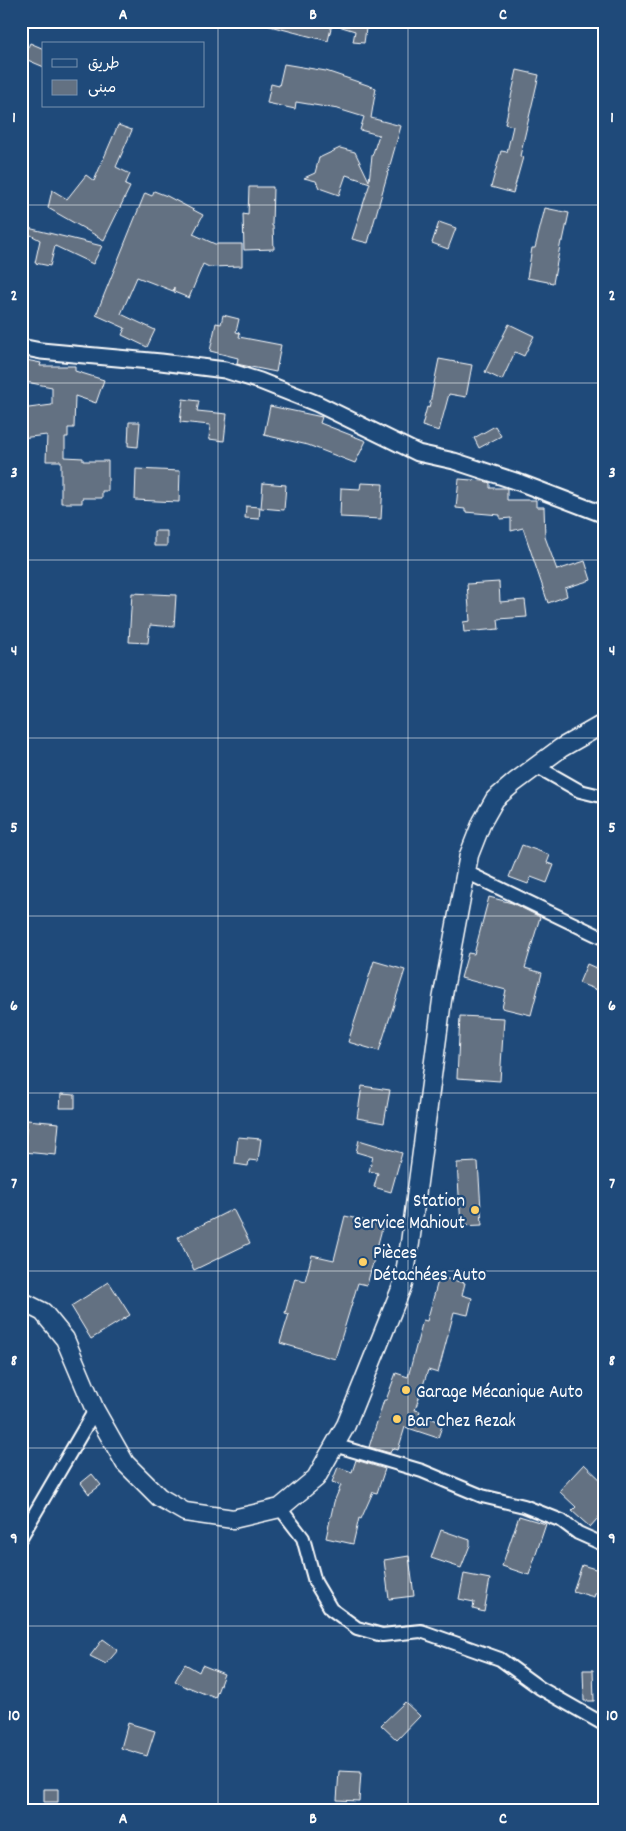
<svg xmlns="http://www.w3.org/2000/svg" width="626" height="1831" viewBox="0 0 626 1831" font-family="Dekko,'Playpen Sans Arabic',sans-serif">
  <rect width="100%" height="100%" fill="#1f4a7a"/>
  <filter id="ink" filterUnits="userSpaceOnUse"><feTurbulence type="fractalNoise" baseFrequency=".02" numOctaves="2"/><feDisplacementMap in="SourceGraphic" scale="10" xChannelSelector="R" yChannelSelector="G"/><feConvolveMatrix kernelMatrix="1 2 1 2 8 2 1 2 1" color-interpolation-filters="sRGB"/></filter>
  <g filter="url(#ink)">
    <path fill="#637182" stroke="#fff" d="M267 21H367L364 43 353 42 355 31 332 24 328 41 266 25Z
      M30 43 44 49V67L23 58Z
      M284 64 326 71 376 88 371 118 401 126 368 243 352 239 370 183 346 175 339 195 319 188 316 181 304 178 315 173 319 158 340 148 355 152 369 181 372 156 379 135 360 130 364 117 338 109 296 102 295 109 267 103 271 84 279 86Z
      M517 70 539 75 520 156 523 157 513 193 491 187 501 151 507 152 513 126 505 124Z
      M118 125 132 130 116 167 130 174 125 185 130 187 104 240 48 208 52 190 67 199 86 175 94 181Z
      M249 187H273L272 226H273L274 249 244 250 243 214 248 215Z
      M154 191 167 196 203 215 193 234 215 244H242V266L209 267 203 264 189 298 174 292V287L173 291 137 277 121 314 155 330 147 347 122 335 125 328 96 315 145 193 152 196Z
      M545 208 569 213 563 241H561L553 283 527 278 532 248H535Z
      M439 222 456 228 448 249 432 243Z
      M28 228 57 235 102 246 93 264 55 246 50 266 35 263 40 240 27 233Z
      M223 315 239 319 236 332 240 333 239 337 281 345 276 372 241 365 237 364 238 358 210 351 216 323 221 324Z
      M509 324 534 336 524 356 515 352 502 380 485 372Z
      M21 359 41 363 40 366H75V371L104 380 96 403 75 396 74 428H68V437H65V457L83 458V461H108V491H102V498H82V503H61V461H46L47 435 21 438V409L52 405V387L21 381Z
      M439 359 472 365 466 397 449 394 439 431 422 426 427 407 429 408Z
      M183 399 199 401 197 411 227 414 224 441 209 439 210 425 180 422Z
      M270 406 322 417 320 423 366 441 355 463 308 445 264 435Z
      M129 422H140L138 447 128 446Z
      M495 426 501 436 479 448 474 438Z
      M136 469 180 471 179 502 135 500Z
      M459 479 484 481 490 483V488H507V500H536V507H544L545 537 557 570 585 561 591 580 565 588 567 596 548 603 523 528 511 531V518L500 519V515L465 512V509L456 508Z
      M263 483 286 485 284 510 261 508Z
      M361 483 383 484 381 519 340 517 341 488 360 489Z
      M246 506 260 507 259 519 245 518Z
      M154 531H167V546H154Z
      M499 582 500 602 525 600 527 617 498 619 499 629 464 632 463 622 470 621 467 584Z
      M132 593 176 595 174 627 150 625 148 643 129 642Z
      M522 845 550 855 547 863 554 865 547 883 531 877 528 884 509 877Z
      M489 897 512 903 540 917 525 968 542 973 531 1015 502 1008 506 990 461 978 468 953 474 954Z
      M604 947H605V993L579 983 587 964 596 968Z
      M374 961 405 970 379 1051 348 1042Z
      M460 1016 504 1018 500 1081 457 1078Z
      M362 1086 390 1090 384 1123 357 1118Z
      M61 1094 75 1095V1108H60Z
      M27 1120 59 1123 56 1155 24 1152Z
      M238 1137 261 1139 258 1161 249 1160 248 1166 235 1164Z
      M359 1140 402 1153 391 1192 374 1187 378 1173 369 1171 373 1157 356 1152Z
      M478 1162 482 1225 461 1226 457 1163Z
      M233 1209 250 1243 194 1270 178 1237Z
      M345 1216 383 1225 367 1285 358 1283 335 1359 280 1343 289 1314 285 1313 295 1278 305 1281 312 1255 334 1260Z
      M439 1277 465 1283 462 1295 472 1298 468 1315 454 1312 438 1373 428 1370 415 1410 420 1411 419 1414 443 1423 438 1438 405 1427 398 1450 392 1448 390 1453 369 1447 384 1400H386L396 1373 408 1377 423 1320 427 1321Z
      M109 1282 130 1315 91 1339 71 1306Z
      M356 1460 385 1469 377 1493 373 1492 361 1519 359 1518 353 1544 326 1538 334 1502 341 1485 332 1482 338 1467 352 1472Z
      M584 1464 605 1484V1510L590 1527 572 1511 576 1507 559 1491Z
      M92 1474 101 1485 89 1494 81 1483Z
      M519 1516 546 1524 529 1575 502 1566Z
      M441 1530 470 1540V1545L461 1568 431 1558Z
      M409 1556 414 1596 389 1599 384 1560Z
      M582 1565 602 1571 594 1597 573 1591Z
      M464 1574 490 1579 484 1612 473 1609 474 1602 459 1599Z
      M103 1639 118 1650 106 1664 90 1656Z
      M185 1664 199 1672 202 1665 224 1674 215 1698 188 1687V1688L175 1681Z
      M583 1670H593L594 1701H584Z
      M405 1702 420 1716 397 1740 381 1725Z
      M128 1723 155 1731 147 1756 121 1748Z
      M339 1771 361 1772 359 1801 337 1800Z
      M44 1789H58V1802H44Z"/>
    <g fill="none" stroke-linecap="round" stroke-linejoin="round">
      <defs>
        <path id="minor" d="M536 766 580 791 605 797
          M466 872 605 939
          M334 1445 422 1471 482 1496 524 1506 562 1521 578 1533 605 1545
          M280 1508 303 1538 315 1582 331 1609 357 1628 382 1635 421 1631 500 1659 540 1688 605 1725
          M21 1537 95 1410"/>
        <path id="tertiary" d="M21 347 41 351 161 362 225 370 260 381 318 404 418 453 454 461 521 483 605 515"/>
        <path id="secondary" d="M21 1301 43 1312 65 1339 95 1410 125 1463 159 1497 185 1512 233 1519 280 1508 316 1478 346 1425 403 1284 410 1243 442 1000 469 855 482 822 495 799 515 782 561 748 605 723"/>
      </defs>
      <use href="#minor" stroke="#fff" stroke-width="16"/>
      <use href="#tertiary" stroke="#fff" stroke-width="19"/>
      <use href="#secondary" stroke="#fff" stroke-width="21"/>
      <use href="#minor" stroke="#1f4a7a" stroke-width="12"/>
      <use href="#tertiary" stroke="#1f4a7a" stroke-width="15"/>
      <use href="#secondary" stroke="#1f4a7a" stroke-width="18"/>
    </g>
  </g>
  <path fill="none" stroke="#fff" stroke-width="1" stroke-opacity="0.55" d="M218 21V1810M408 21V1810M21 205H605M21 383H605M21 560H605M21 738H605M21 916H605M21 1093H605M21 1271H605M21 1448H605M21 1626H605"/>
  <g fill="#ffd166" stroke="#1f4a7a" stroke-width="2">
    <circle cx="475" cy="1210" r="5"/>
    <circle cx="363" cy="1262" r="5"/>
    <circle cx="406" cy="1390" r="5"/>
    <circle cx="397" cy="1419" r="5"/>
  </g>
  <g text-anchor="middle" stroke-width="4.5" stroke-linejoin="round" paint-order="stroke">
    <g font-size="19" fill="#fff" stroke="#1f4a7a" text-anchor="start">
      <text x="465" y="1206" text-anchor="end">Station<tspan x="465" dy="22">Service Mahiout</tspan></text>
      <text x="373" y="1258">Pièces<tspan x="373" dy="22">Détachées Auto</tspan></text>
      <text x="416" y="1397">Garage Mécanique Auto</text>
      <text x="407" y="1426">Bar Chez Rezak</text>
    </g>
  </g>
  <rect width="626" height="1831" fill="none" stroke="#1f4a7a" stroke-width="55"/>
  <rect x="42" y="42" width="162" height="65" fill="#1f4a7a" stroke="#7992af"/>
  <rect x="52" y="59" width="25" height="8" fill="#1f4a7a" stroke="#7992af"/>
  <text x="88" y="68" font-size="15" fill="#ffffff">طريق</text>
  <rect x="52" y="80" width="25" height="15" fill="#637182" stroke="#7992af"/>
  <text x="88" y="92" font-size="15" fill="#ffffff">مبنى</text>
  <rect x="28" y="28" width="570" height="1776" fill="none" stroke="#fff" stroke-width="2"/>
  <g font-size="16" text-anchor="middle" font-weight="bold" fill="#fff">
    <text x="123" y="19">A</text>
    <text x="313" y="19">B</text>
    <text x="503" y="19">C</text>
    <text x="14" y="122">1</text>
    <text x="612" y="122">1</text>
    <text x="14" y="300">2</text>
    <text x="612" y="300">2</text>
    <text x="14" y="477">3</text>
    <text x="612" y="477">3</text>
    <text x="14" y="655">4</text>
    <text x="612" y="655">4</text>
    <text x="14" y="832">5</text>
    <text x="612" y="832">5</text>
    <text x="14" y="1010">6</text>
    <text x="612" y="1010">6</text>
    <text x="14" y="1188">7</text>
    <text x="612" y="1188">7</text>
    <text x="14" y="1365">8</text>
    <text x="612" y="1365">8</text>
    <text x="14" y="1543">9</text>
    <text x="612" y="1543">9</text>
    <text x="14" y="1720">10</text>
    <text x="612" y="1720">10</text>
    <text x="123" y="1823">A</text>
    <text x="313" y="1823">B</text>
    <text x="503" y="1823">C</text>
  </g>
</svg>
